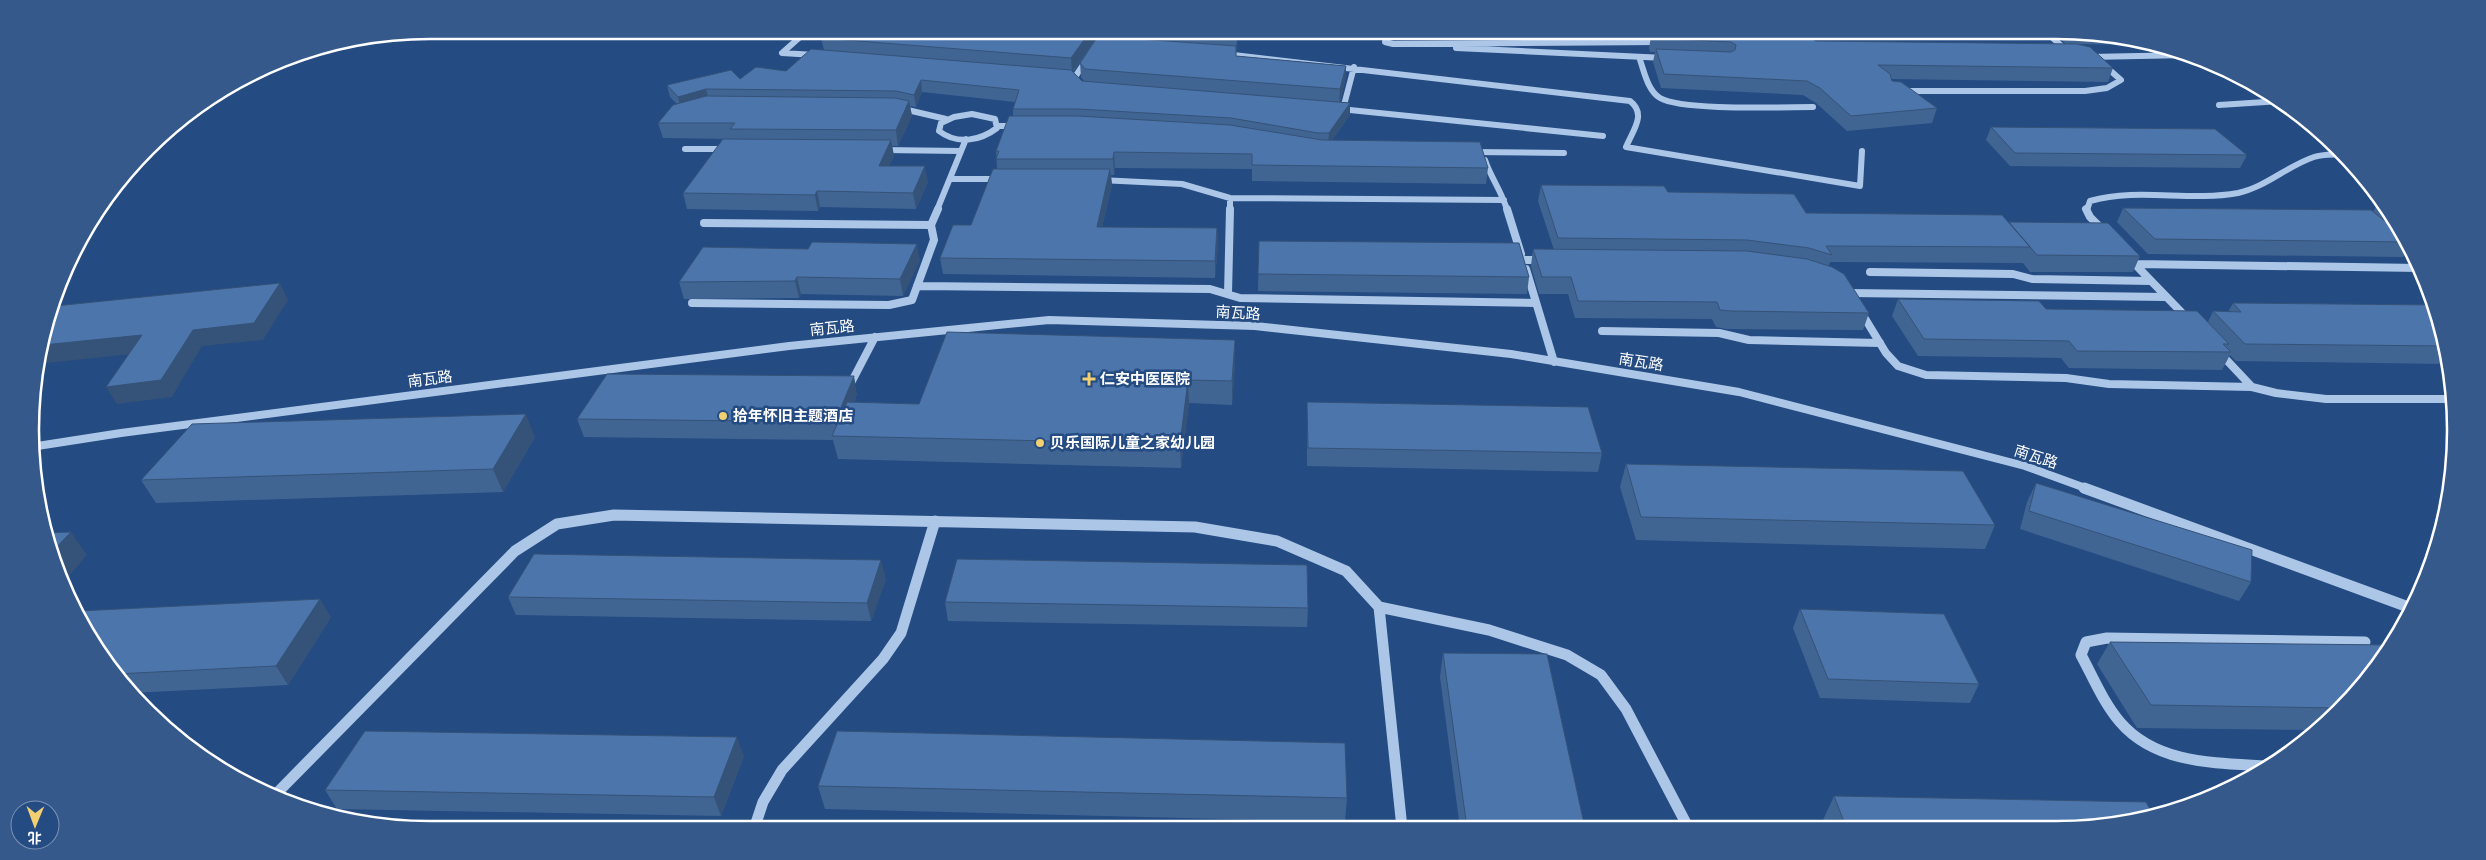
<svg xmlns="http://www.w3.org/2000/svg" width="2486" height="860" viewBox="0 0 2486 860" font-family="Quicksand,'Noto Sans SC',sans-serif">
  <rect width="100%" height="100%" fill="#244b82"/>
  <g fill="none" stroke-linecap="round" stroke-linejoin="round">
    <path stroke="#acc6e7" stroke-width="6" d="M808 30 782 53 815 55
      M1387 30 1385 42 1393 44 1660 42
      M2044 30 2067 51
      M1804 39 1803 35 1809 32 2048 33
      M1096 46 1107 30
      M1456 48 1665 58
      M1225 54 1630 101C1647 114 1633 130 1626 147L1860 186 1862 151
      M1639 57C1644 70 1647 90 1660 98 1682 111 1782 107 1813 107
      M2089 57 2189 55
      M1067 76 1075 77 1087 59
      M1903 91H2085L2107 88 2121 80 2104 65
      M2219 105 2281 101
      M899 108 946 119
      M1340 109 1603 136
      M1343 109 1354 67
      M972 114 995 119 997 128C980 141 957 145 939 131L941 123 954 117Z
      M997 126H1016
      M685 149H727
      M883 150 961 151
      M1472 152 1564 153
      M1485 160C1491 178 1502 192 1507 210
      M950 179H999
      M1100 180 1182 184 1230 198 1504 200
      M937 210 966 139
      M1230 210V198
      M2087 210 2090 201C2139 187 2188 202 2238 193 2266 187 2287 166 2314 157 2323 154 2334 155 2344 154"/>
    <path stroke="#acc6e7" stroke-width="8" d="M1507 209 1521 254
      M2086 209 2090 217 2104 231
      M704 223 931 225
      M2128 257 2187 318
      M1523 260H1543
      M2135 264 2420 268
      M1526 269 1554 362
      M1870 272 2013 274 2032 279 2151 281
      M917 286 1210 289 1240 298 1536 303
      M1849 293 2166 297
      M1228 294 1230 209
      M692 303 889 305 912 300 934 240 931 225 938 209
      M1861 312 1886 353 1898 366 1926 375 2066 378 2109 384 2252 387 2276 393 2326 399H2453
      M1602 331 1719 333 1749 340 1880 343
      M2220 353 2252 387
      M845 383H851L875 337
      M31 447 121 433 789 346 1049 320 1255 326 1511 354 1739 392 2025 466 2088 489"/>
    <path stroke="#acc6e7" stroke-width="11" d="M2084 488 2411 608
      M1379 607 1489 630 1567 655 1601 675 1626 709 1688 827
      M2266 766C2215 763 2156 764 2120 722 2103 702 2093 677 2081 655L2086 642 2107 638 2365 642
      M276 794 515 551 557 524 614 515 1195 527 1277 541 1346 571 1379 607 1402 828
      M754 829 763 802 782 770 883 659 901 633 935 521"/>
  </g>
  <path fill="#416593" d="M830 30H1102L1073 72 1082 81H1084L1081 77 1080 63 1106 37 1105 30H1301L1298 37 1237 38 1236 56 1346 66 1345 81 1340 102 1350 103V115L1332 140 1488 168 1486 184 1252 181V169L1115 168 1114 175H1111L1112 185 1102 227 1217 228 1218 245 1215 278 943 274 940 258 971 225 997 169 996 151 1013 116V109L1015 102 922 92 916 107 910 106 912 116 898 146H892L894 156 889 166 928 182 916 209 820 207 818 211 687 209 683 193 733 139 663 138 658 123 677 104 670 97 667 85 740 79 786 71 824 50 821 38Z
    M1405 30H1807L1815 41 2113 68 2108 82 1891 79 1892 81 1937 108 1932 123 1847 131 1816 103 1803 95 1661 88 1653 62 1655 52H1650L1649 48 1651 37H1407Z
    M2050 30H2056L2160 44V45L2066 44Z
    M2294 109 2299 112 2329 140 2292 112Z
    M1991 127 2247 155 2240 168 2010 166 1986 140Z
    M1541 185 1668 192 1806 213 2008 222 2140 256 2133 272H2030L2023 263 1830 262 1829 266 1869 313 1863 330 1726 329 1716 327 1712 319 1575 318 1568 294H1539L1531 266 1533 249 1554 250 1538 201Z
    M2380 199 2402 230 2410 246 2403 257 2148 254 2117 222 2123 208 2373 212Z
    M1259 241 1529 277 1527 294 1258 291Z
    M920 260 903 296 801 294 799 298 684 299 679 282Z
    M1898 299 2208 322 2213 311 2228 312 2233 303 2436 305 2449 364 2236 361 2230 355 2222 370 2069 368 2061 358 1918 356 1892 316Z
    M1235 340V363L1232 405 1189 403 1181 468 838 459 833 440 584 437 577 419 857 394 854 402 919 404Z
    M1307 402 1602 453 1598 472 1307 466Z
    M535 437 503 492 156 503 141 480Z
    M1626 464 1995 525 1985 549 1636 540 1620 487Z
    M2036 483 2251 582 2239 601 2020 529 2027 502Z
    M886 579 871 621 516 615 508 597Z
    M945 602 1308 608 1307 627 948 621Z
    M1800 609 1979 684 1970 703 1820 698 1793 628Z
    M331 617 288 685 131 693 98 652Z
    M2110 642 2390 645 2320 730 2137 728 2097 664Z
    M1443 653 1585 828H1460L1440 677Z
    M744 756 721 816 337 809 325 790Z
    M818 786 1347 798 1345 822 825 809Z
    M1834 796 2108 827H1826L1823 820Z"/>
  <path fill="#355278" d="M1091 30H1102L1072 72 1071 58Z
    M1298 30H1301L1298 37Z
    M1346 66 1345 81 1339 104 1340 89Z
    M921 80 922 92 916 107 914 95Z
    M706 89 709 101 681 109 678 97Z
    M909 101 912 116 898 146 896 130Z
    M1350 103V115L1328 145 1329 133Z
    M891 140 894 156 882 181 879 166Z
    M1114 152 1115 168 1114 175 1113 159Z
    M925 166 928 182 916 209 913 193Z
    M1110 169 1112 185 1098 243 1097 227Z
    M817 191 820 207 818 211 815 195Z
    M1217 228 1218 245 1215 278V261Z
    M917 244 920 260 903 296 900 279Z
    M797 277 801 294 799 298 795 281Z
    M280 283 288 300 263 340 202 346 172 397 117 404 106 387 193 330Z
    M142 335 151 352 38 364 43 345Z
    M1235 340V363L1232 405V381Z
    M854 376 857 394 840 436H838L835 422Z
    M1188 380 1189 403 1181 468 1180 444Z
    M526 414 535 437 503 492 493 469Z
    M71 532 87 555 65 581 52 552Z
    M881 560 886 579 871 621 867 603Z
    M320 599 331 617 288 685 276 666Z
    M737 737 744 756 721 816 714 797Z"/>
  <path fill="#4c75ab" stroke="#355278" d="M830 30H1091L1071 58 821 38Z
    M1145 30H1237V37Z
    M1763 30H1807L1815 41 2077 44 2090 47 2113 68 1878 65 1890 74 1892 81 1901 82 1937 108 1851 116 1820 88 1807 81 1664 74 1656 49 1731 52 1735 50 1736 45 1731 42 1653 38 1651 34 1759 33Z
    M1098 36 1236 46V56L1346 66 1340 89 1085 69 1080 63Z
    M811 49 1071 70 1082 81 1350 103 1329 133H1318L1231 118 1078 109H1013L1019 90 921 80 914 95 896 91 706 89 678 97 667 85 731 70 740 79 756 67 786 71Z
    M706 96 895 98 909 101 896 130 730 129 735 123H658L673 105Z
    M1009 116H1078L1230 125 1322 140 1480 142 1488 168 1252 165V154L1114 152 1113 159H996L999 151H996Z
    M1991 127 2215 129 2247 155 2015 153Z
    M723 139 891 140 879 166H925L913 193 817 191 815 195 683 193Z
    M993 169H1110L1097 227 1217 228 1215 261 940 258 953 225H971Z
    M1541 185 1664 186 1668 192 1794 194 1806 213 2002 215 2030 247 1826 246 1832 255 1809 248 1747 240 1558 238Z
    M2123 208 2371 210 2405 237 2408 242 2155 239Z
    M2009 222 2108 223 2140 256 2037 255Z
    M1259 241 1519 243 1529 277 1258 274Z
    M812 242 917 244 900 279 797 277 795 281 679 282 703 247 808 249Z
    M1533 249 1747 251 1807 259 1832 267 1844 274 1869 313 1731 311 1720 310 1717 302 1578 301 1571 277H1542Z
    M280 283 254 323 193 330 161 380 106 387 142 335 43 345 55 306Z
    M1898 299 2039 301 2046 309 2197 311 2229 344H2223L2231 352 2077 351 2069 341 1924 339Z
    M2233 303 2436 305 2445 346 2245 344 2213 311 2241 312Z
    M947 332 1235 340 1232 381 1188 380 1180 444 832 436 847 402 919 404Z
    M607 374 854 376 835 422 577 419Z
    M1307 402 1588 407 1602 453 1308 448Z
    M526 414 493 469 141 480 192 424Z
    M1626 464 1963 471 1995 525 1641 517Z
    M2036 483 2252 550 2251 582 2029 511Z
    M71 532 52 552 44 533Z
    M534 554 881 560 867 603 508 597Z
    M957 559 1307 565 1308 608 945 602Z
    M320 599 276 666 116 674 98 652 79 611Z
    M1800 609 1944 614 1979 684 1828 679Z
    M2110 642 2390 645 2339 708 2151 705Z
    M1443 653 1547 654 1585 828H1467Z
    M365 731 737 737 714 797 325 790Z
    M837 731 1345 743 1347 798 818 786Z
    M1834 796 2146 802 2152 813 2108 827H1846Z"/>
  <g fill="#f2cf70" stroke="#244b82" stroke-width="2">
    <path d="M1086.5 371.5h5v5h5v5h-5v5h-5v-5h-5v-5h5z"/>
    <circle cx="723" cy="416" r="5"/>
    <circle cx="1040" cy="443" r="5"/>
  </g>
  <g text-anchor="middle" stroke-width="5" stroke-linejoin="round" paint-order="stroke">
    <g font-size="15" fill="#fff" stroke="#244b82">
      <text transform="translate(1238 313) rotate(3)" y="5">南瓦路</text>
      <text transform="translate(832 328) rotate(-6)" y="5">南瓦路</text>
      <text transform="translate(1641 362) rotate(9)" y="5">南瓦路</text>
      <text transform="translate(430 379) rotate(-7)" y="5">南瓦路</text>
      <text transform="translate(2036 457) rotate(18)" y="5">南瓦路</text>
    </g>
    <g font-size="15" font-weight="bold" fill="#fff" stroke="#244b82" text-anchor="start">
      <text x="1100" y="384">仁安中医医院</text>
      <text x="733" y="421">拾年怀旧主题酒店</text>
      <text x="1050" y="448">贝乐国际儿童之家幼儿园</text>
    </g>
  </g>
  <path d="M0 0H2486V860H0ZM430 39H2056A391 391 0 0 1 2447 430V430A391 391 0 0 1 2056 821H430A391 391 0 0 1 39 430V430A391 391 0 0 1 430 39Z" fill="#36598c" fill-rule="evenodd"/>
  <path fill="none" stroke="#fff" stroke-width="2.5" d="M430 39H2056A391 391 0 0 1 2447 430V430A391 391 0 0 1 2056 821H430A391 391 0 0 1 39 430V430A391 391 0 0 1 430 39Z"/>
  <g transform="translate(35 825) rotate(181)"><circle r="24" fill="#244b82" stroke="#7c93b4"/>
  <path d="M0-4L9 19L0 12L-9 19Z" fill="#f2cf70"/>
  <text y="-8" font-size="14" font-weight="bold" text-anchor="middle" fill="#ffffff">北</text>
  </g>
</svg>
